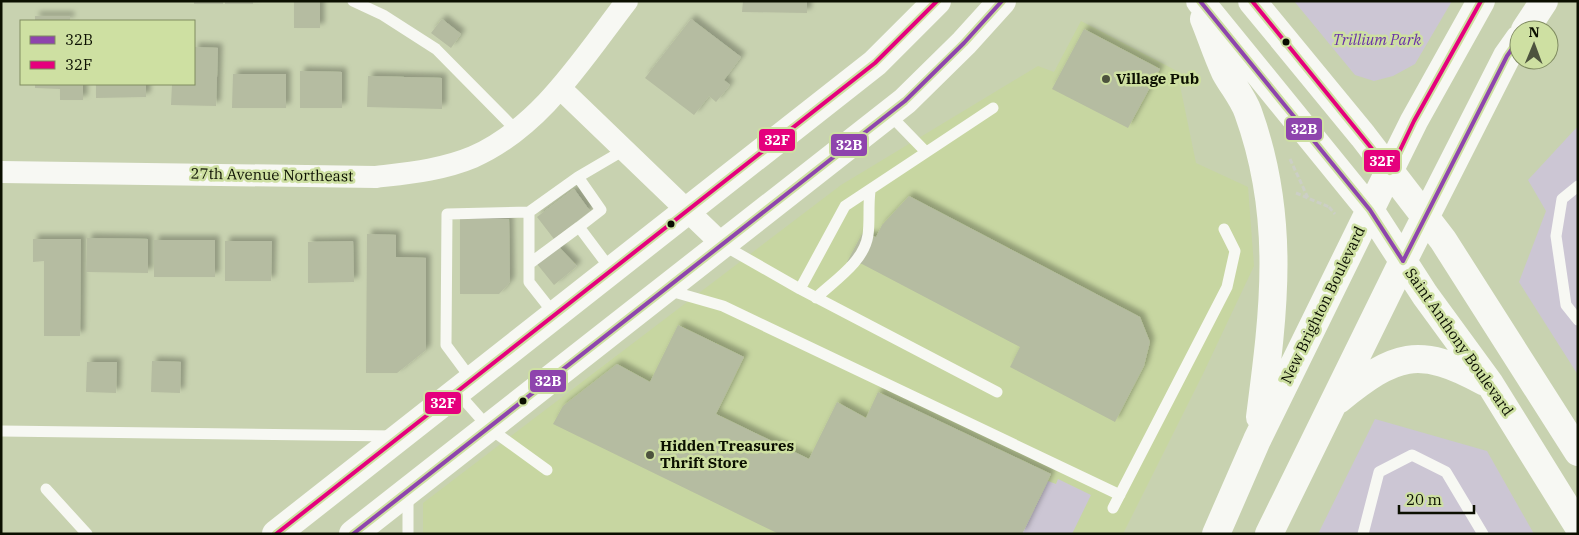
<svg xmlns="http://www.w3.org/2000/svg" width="1579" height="535" viewBox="0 0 1579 535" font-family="'IBM Plex Serif',serif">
  <defs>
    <filter id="shadow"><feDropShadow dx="4.5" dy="-4.5" stdDeviation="2.5" flood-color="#0004"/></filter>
  </defs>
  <rect width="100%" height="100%" fill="#c8d2b0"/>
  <path fill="#c7d6a1" d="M1081 21 1177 71 1196 163 1248 187 1254 266 1202 376 1123 534H423V503L841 185 1038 66 1054 72Z"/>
  <path fill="#ccc6d4" d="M1294 1H1452L1415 64 1393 76 1374 81 1355 75Z
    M1578 126V375L1519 282 1546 211 1528 180Z
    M1375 419 1487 451 1534 534H1318Z
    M1058 479 1091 495 1072 534H1022L1048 481 1056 484Z"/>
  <path fill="#b5bca1" filter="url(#shadow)" d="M194 1H223V4H194Z
    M225 1H253V4H225Z
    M294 1H320V28H294Z
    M743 1H807V13L742 12Z
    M35 16H70V21H35Z
    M442 19 461 34 451 48 431 33Z
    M691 19 741 57 724 80 730 85 716 102 709 96 694 115 645 78Z
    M1084 29 1160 69 1128 128 1052 89Z
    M194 47 218 48 216 106 171 105 172 84H194Z
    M300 71 342 72V108H300Z
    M233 74H286V108H232Z
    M368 76 442 78V109L367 107Z
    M35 84H83V100H60V89L35 88Z
    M96 84H146V97L96 98Z
    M574 189 590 211 554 239 537 217Z
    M909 196 1140 317 1150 342 1144 366 1115 422 1010 367 1020 347 862 264 847 262 862 234 876 237 882 225Z
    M460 219H509L510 282 499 294H460Z
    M367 234 396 235V257L426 258V350L397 373H366Z
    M87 238 148 239V273L86 272Z
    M33 239H81L80 336H44V261L33 262Z
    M154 240H215V277H154Z
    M225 241H272L271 281H225Z
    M353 241 354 282 308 283V242Z
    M559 247 577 266 554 285 537 264Z
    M678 325 744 357 716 414 809 459 837 402 866 418 878 392 1051 474 1022 534H779L553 424 563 406 617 364 650 382Z
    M152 361 181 362 180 393 151 392Z
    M87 362H117L116 393 86 392Z"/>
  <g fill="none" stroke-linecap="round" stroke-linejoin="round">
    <path stroke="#cccfc5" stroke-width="3" stroke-dasharray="5 2.5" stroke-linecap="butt" d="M1290 159 1308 198
      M1296 193 1329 207
      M1329 207 1335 214"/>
    <path stroke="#f7f8f3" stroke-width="11" d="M353 1 383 15 436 49 516 130
      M889 114 925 151
      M578 177 601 210 579 227 612 271
      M1578 186 1562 199 1556 236 1566 305 1578 320
      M723 245 800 289 845 206 993 108
      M529 264 579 227
      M800 289 997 392
      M667 290 723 306 1120 495
      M816 298C835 280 864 262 868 235 870 221 868 206 870 191
      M555 315 529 282V212L578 177 624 150
      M472 380 446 345 447 214 529 212
      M457 392 489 428 547 470
      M1 431 394 436
      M46 489 87 534
      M1113 508 1227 287 1235 251 1224 229
      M408 534V495
      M1363 534 1379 472 1412 455 1446 472 1483 534"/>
    <path stroke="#f7f8f3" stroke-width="22" d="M560 88 723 245
      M1 172 376 177C409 173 442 170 473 157 541 127 583 58 627 1"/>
    <path stroke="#f7f8f3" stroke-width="28" d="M1200 1 1370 210 1425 295 1490 384 1578 526
      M1252 1 1363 136 1443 240 1578 452
      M1204 19C1211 36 1217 55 1225 72 1232 85 1243 98 1248 112 1286 217 1274 310 1260 417
      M1525 30 1544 1
      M1338 400C1395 354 1418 345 1485 382
      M276 534 875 63 937 1
      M353 534 905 101 964 43 1002 1
      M1216 534 1257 440 1370 210 1414 121 1481 1
      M1269 534 1403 261 1507 56 1519 39"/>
    <defs>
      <path id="bus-1" d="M1200 1 1370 210 1403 261
        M1403 261 1507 56 1519 39
        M353 534 905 101 964 43 1002 1"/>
      <path id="bus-2" d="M1252 1 1390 171 1414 121 1481 1
        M276 534 875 63 937 1"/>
    </defs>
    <use href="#bus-1" stroke="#cee0a2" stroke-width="8"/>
    <use href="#bus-2" stroke="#cee0a2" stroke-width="8"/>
    <use href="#bus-1" stroke="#8e44ad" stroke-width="4"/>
    <use href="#bus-2" stroke="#e5007d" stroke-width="4"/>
  </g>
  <g fill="#0b0f00" stroke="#cee0a2" stroke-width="2">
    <circle cx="1286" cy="42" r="4.5"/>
    <circle cx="671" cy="224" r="4.5"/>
    <circle cx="523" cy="401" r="4.5"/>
  </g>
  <g fill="#4d533e" stroke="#cee0a2" stroke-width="2">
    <circle cx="1106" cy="79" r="5"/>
    <circle cx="650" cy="455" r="5"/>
  </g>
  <g text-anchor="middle" stroke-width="5" stroke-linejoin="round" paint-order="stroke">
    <g font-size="15" font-style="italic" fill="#692fa9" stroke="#cee0a2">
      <text x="1377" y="45">Trillium Park</text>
    </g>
    <g font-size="15" font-weight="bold" fill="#0b0f00" stroke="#cee0a2" text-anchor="start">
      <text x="1116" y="84">Village Pub</text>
      <text x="660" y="451">Hidden Treasures<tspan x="660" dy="17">Thrift Store</tspan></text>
    </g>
    <g font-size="15" fill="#0b0f00" stroke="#cee0a2">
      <text transform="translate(272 175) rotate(1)" y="5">27th Avenue Northeast</text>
      <text transform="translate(1323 305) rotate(-64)" y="5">New Brighton Boulevard</text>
      <text transform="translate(1459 342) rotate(55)" y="5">Saint Anthony Boulevard</text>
    </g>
  </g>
  <g stroke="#cee0a2" stroke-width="2">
    <rect x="1285" y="117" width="38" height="24" rx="5" fill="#8e44ad"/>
    <rect x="758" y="128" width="38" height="24" rx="5" fill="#e5007d"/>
    <rect x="830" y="133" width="38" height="24" rx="5" fill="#8e44ad"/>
    <rect x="1363" y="149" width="38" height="24" rx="5" fill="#e5007d"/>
    <rect x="529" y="369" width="38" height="24" rx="5" fill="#8e44ad"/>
    <rect x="424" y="391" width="38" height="24" rx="5" fill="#e5007d"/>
  </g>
  <g font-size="14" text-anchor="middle" font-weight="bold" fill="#fff">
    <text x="1304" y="134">32B</text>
    <text x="777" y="145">32F</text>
    <text x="849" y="150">32B</text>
    <text x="1382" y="166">32F</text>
    <text x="548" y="386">32B</text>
    <text x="443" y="408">32F</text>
  </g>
  <rect width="1579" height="535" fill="none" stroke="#0b0f00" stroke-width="5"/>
  <rect x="20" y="20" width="175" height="65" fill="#cee0a2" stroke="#808c61"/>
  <rect x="30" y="36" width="25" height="8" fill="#8e44ad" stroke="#808c61"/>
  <text x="65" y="45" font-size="15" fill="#0b0f00">32B</text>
  <rect x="30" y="61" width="25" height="8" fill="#e5007d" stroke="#808c61"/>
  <text x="65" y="70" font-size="15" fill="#0b0f00">32F</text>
  <g transform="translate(1534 45) rotate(1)"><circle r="24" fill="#cee0a2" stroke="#808c61"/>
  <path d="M0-4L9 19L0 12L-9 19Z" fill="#4d533e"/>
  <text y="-8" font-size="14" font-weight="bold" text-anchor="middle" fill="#0b0f00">N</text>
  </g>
  <path d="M1399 505v8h75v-8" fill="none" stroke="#0b0f00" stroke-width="2.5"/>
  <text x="1406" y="505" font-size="15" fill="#0b0f00" stroke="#cee0a2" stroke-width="4" paint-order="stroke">20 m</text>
</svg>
